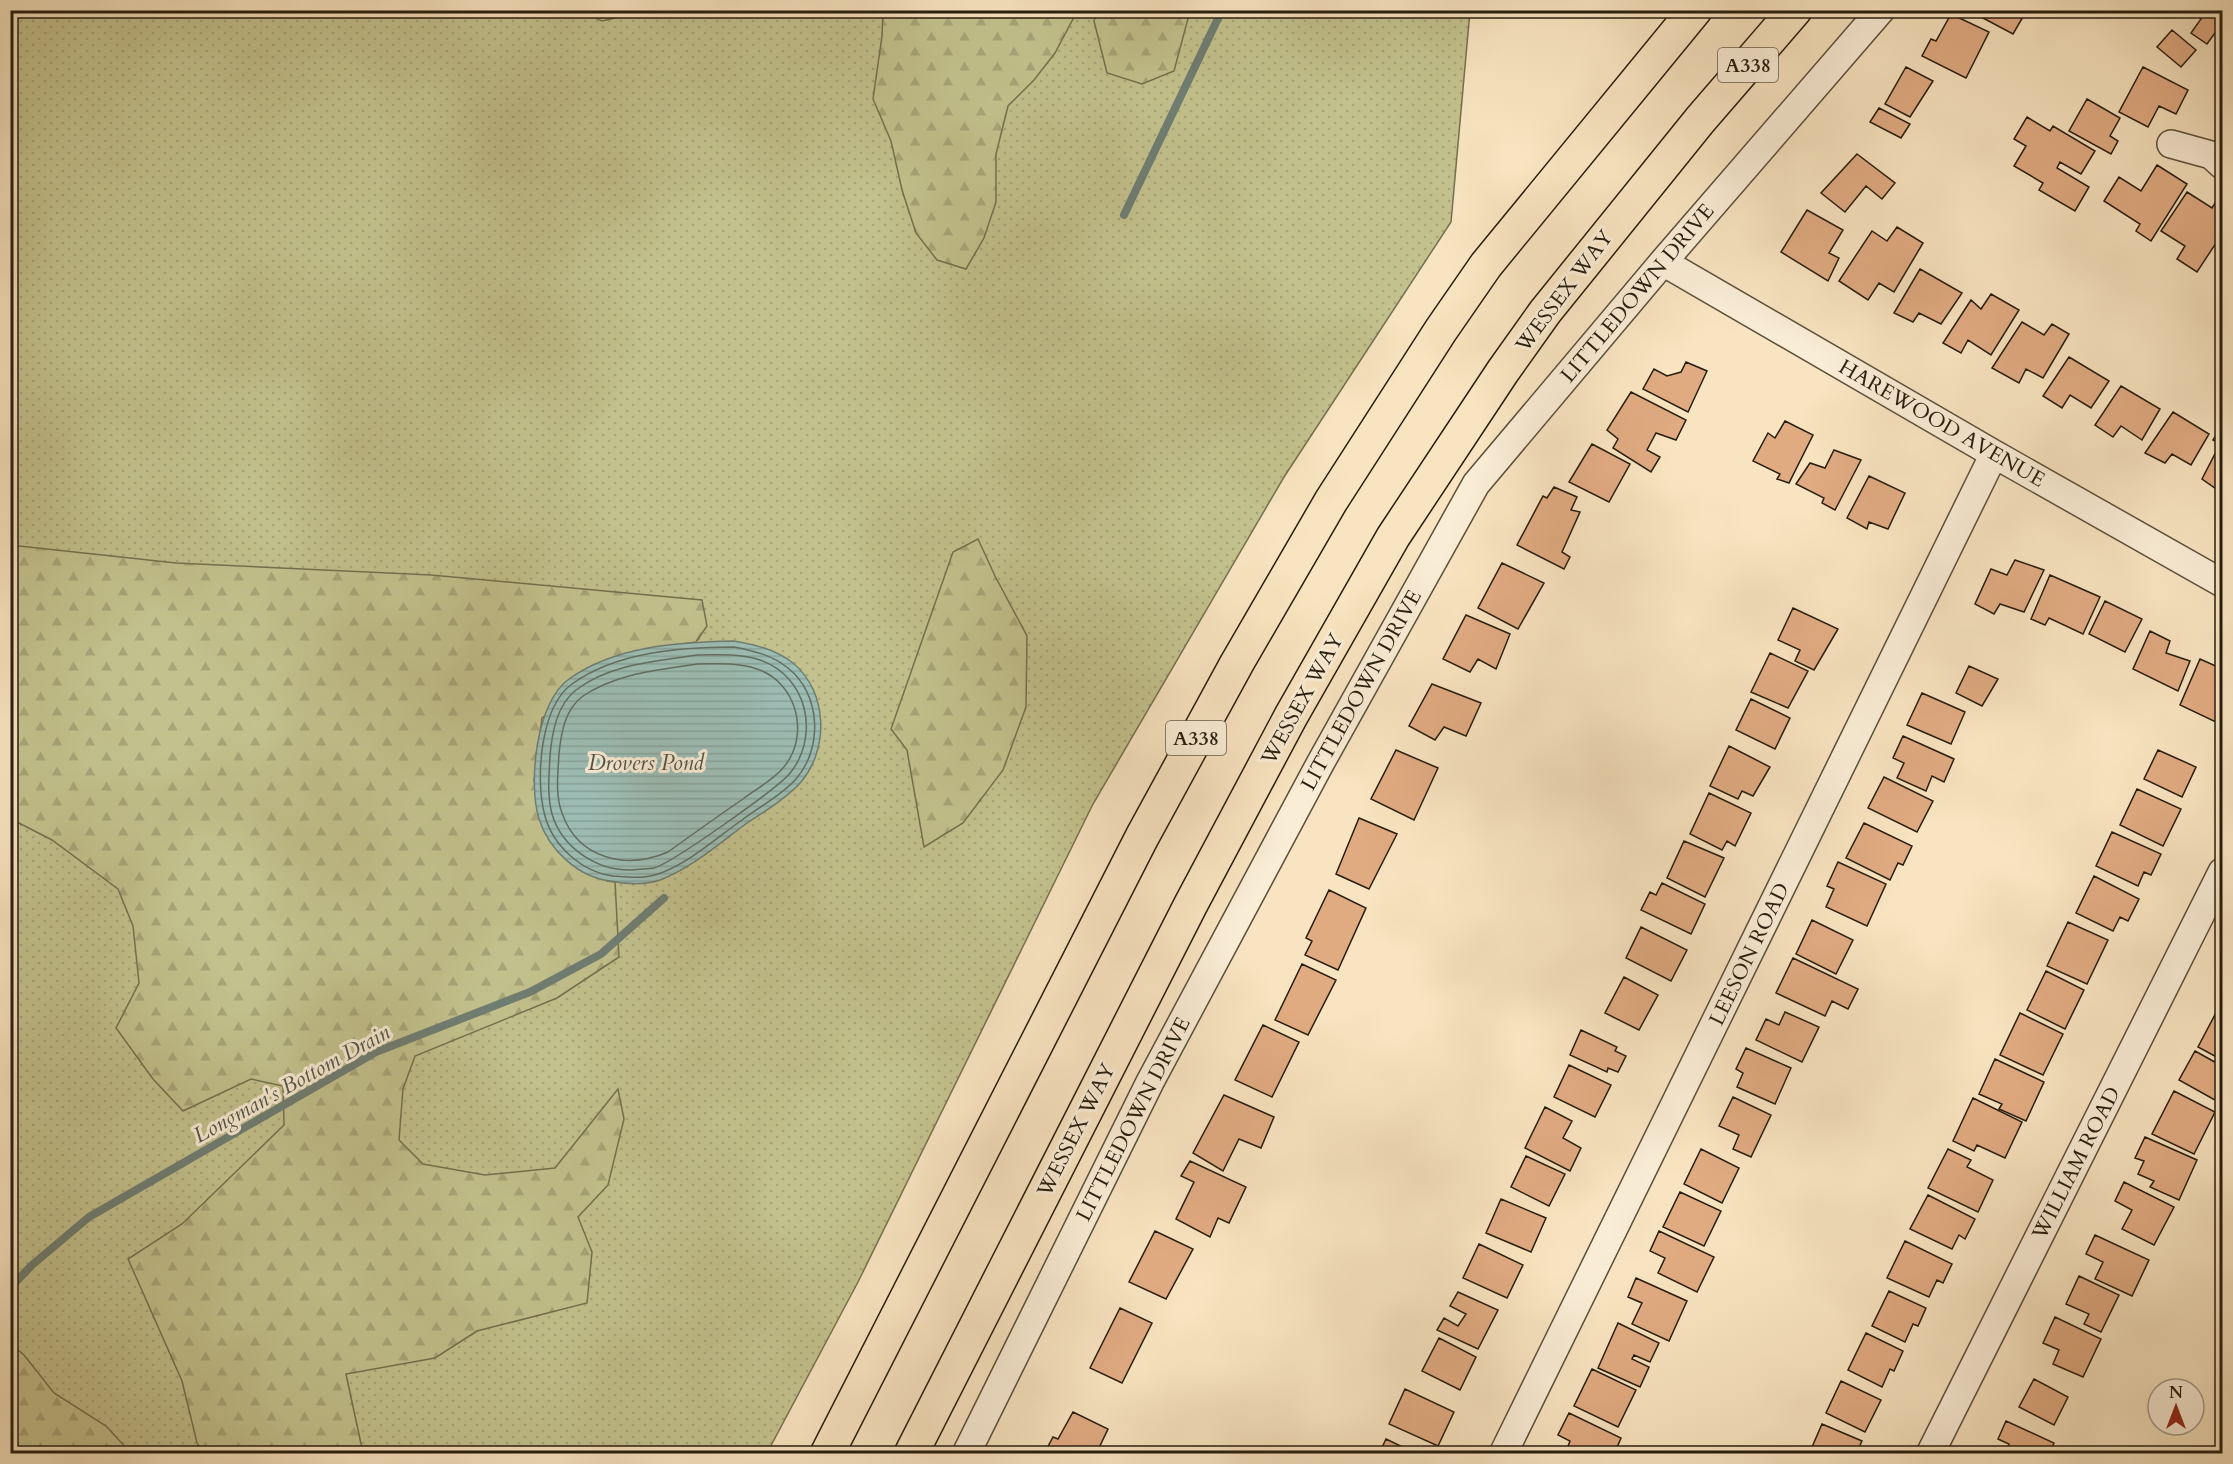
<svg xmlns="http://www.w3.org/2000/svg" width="2233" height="1464" viewBox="0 0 2233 1464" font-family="Cardo,serif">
  <defs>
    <pattern id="grass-dots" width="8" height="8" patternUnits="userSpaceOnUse" patternTransform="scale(1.5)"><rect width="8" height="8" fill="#c3c28e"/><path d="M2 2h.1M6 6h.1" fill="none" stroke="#a8a679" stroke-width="1.8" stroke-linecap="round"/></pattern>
    <pattern id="forest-firs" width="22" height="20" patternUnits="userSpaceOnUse" patternTransform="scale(1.5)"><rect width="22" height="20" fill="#c3c28e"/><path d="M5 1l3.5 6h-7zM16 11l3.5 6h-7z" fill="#a8a679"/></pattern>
    <pattern id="water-rules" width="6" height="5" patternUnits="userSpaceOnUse" patternTransform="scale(1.5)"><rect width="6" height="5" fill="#9dbeb6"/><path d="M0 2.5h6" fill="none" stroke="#87a39b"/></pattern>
  </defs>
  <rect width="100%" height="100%" fill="#f8e4c0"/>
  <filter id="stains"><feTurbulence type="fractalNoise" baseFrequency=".00333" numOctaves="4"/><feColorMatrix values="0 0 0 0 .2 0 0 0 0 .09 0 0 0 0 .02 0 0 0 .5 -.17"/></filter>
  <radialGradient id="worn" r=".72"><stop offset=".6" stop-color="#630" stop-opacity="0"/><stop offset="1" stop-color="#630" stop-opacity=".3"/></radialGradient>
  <path fill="url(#grass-dots)" stroke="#75704e" stroke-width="1.5" d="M10 11H1470L1451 222 1284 477 1093 804 858 1282 767 1453H11Z"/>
  <path fill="url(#forest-firs)" stroke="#75704e" stroke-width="1.5" d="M581 11H646L602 21Z
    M883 11H1075L1074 17 1055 53 1034 80 1008 106 996 154V202L984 238 966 269 937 260 916 233 902 190 891 141 873 99 882 36Z
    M1097 11H1190L1174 71 1142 84 1107 73 1094 21Z
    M978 539 995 576 1027 636 1026 707 1003 770 963 823 924 847 907 750 891 729 953 552Z
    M10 545 176 563 431 575 702 600 707 626 696 642 631 652 542 718 534 781 607 881 615 882 619 957 557 998 415 1056 403 1089 399 1140 423 1164 485 1175 555 1168 618 1089 624 1119 608 1185 578 1217 592 1252 587 1303 477 1331 435 1358 346 1374 363 1453H204L197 1443 182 1381 128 1259 182 1224 284 1125 283 1086 251 1079 183 1111 153 1079 116 1028 139 983 133 926 118 889 52 840 11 819Z
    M11 1344 24 1355 54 1393 106 1426 131 1453H11Z"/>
  <path fill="url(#water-rules)" stroke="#6e7e73" stroke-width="1.5" d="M734 641C756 645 775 649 793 663 828 692 829 749 801 782 788 797 764 812 747 823 720 843 692 868 660 880 645 885 625 884 610 881 578 877 549 850 539 819 528 783 536 702 569 679 615 646 679 642 734 641Z"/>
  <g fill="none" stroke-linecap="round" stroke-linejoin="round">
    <path stroke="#626e62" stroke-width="1.5" d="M734 647C754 651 772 655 788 668 821 694 823 748 796 779 782 795 759 807 742 820 716 838 688 864 658 874 645 879 627 877 613 876 582 872 553 846 545 816 535 780 540 707 572 684 616 652 681 647 734 647Z
      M697 655C718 655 740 653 760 660 807 676 820 734 791 772 780 787 672 863 654 868 647 869 639 869 632 870 597 871 562 848 552 814 547 796 549 775 550 756 552 732 557 705 576 690 609 664 657 661 697 655Z
      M697 664C717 664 738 662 757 669 797 682 811 736 783 768 773 780 756 789 743 799 718 816 693 834 668 852 626 870 578 859 562 813 555 795 558 772 559 754 561 733 565 709 583 696 617 673 659 670 697 664Z"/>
    <path stroke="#6e7e73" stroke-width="8" d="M1124 215 1222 10
      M10 1288 32 1265 89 1217 376 1052 530 992 601 954 664 898"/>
  </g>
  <path fill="#e1ab82" stroke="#271d0f" stroke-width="1.5" d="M1968 10H2027L2013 34Z
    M2197 10H2222V34L2217 30 2207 44 2191 33 2201 19 2194 14Z
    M1951 14 1989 32 1966 78 1922 56 1931 39 1936 41Z
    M2172 30 2196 50 2181 67 2157 47Z
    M1906 67 1933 81 1910 117 1885 104Z
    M2143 67 2188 90 2176 114 2159 106 2148 127 2119 112Z
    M2087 99 2120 118 2110 136 2118 141 2111 154 2069 131Z
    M1879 108 1910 124 1901 138 1870 122Z
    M2027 117 2050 131 2053 126 2095 151 2081 174 2060 162 2057 168 2089 187 2075 211 2039 190 2043 183 2014 166 2026 146 2014 139Z
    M1857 154 1895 183 1882 199 1866 186 1845 212 1821 193Z
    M2157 165 2187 184 2151 241 2136 231 2140 224 2104 201 2119 177 2141 191Z
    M2187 192 2212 208 2221 194 2222 195V248L2216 243 2197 272 2177 259 2185 246 2161 231Z
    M1807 210 1843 230 1829 253 1839 258 1828 281 1781 252Z
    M1897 227 1923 243 1894 292 1879 283 1868 300 1839 281 1872 231 1887 241Z
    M1920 269 1962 293 1941 324 1919 313 1913 322 1894 313Z
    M1991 294 2019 310 1991 355 1968 340 1961 353 1943 343 1971 300 1981 309Z
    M2022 322 2044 335 2052 324 2069 334 2043 378 2026 369 2019 383 1992 368Z
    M2069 357 2109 381 2091 408 2070 395 2062 408 2043 396Z
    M1686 362 1707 371 1688 412 1643 389 1654 369 1667 376 1681 372Z
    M2121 386 2160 409 2142 440 2121 426 2113 437 2095 425Z
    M1631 392 1686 420 1676 440 1656 433 1647 450 1660 457 1651 472 1613 448 1618 439 1607 430Z
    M2173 412 2209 434 2191 465 2172 454 2165 463 2145 453Z
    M1785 421 1813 435 1789 483 1777 479 1780 474 1753 461 1768 433 1775 438Z
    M2221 427 2222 428V493L2202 479 2220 444 2213 440Z
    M1592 444 1630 464 1609 502 1569 482Z
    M1834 450 1861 460 1835 510 1822 503 1824 498 1796 484 1810 463 1825 468Z
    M1869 476 1905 493 1888 529 1869 522 1867 529 1847 518Z
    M1554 487 1577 497 1571 510 1580 512 1562 552 1570 557 1564 569 1517 545 1543 496 1547 498Z
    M2015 560 2044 570 2024 612 2000 604 1994 614 1975 604 1991 569 2007 575Z
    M1502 563 1544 583 1518 629 1478 608Z
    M2050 575 2100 597 2083 634 2049 618 2045 625 2031 619Z
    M2105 601 2142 619 2125 652 2089 634Z
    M1793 608 1838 629 1814 670 1795 661 1800 650 1778 640Z
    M1466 615 1510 634 1496 669 1478 659 1470 672 1443 659Z
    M2150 631 2170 641 2166 653 2190 661 2178 691 2133 669Z
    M1770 653 1808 671 1788 708 1751 692Z
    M2200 659 2220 668 2222 663V718L2220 724 2180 705Z
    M1969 666 1998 679 1982 706 1956 693Z
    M1432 684 1481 703 1466 736 1444 727 1435 740 1409 726Z
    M1922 693 1965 712 1951 744 1907 725Z
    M1751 699 1790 718 1775 749 1736 730Z
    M1903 736 1954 759 1944 782 1932 776 1926 791 1897 778 1904 763 1893 758Z
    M1729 746 1770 767 1753 796 1742 791 1738 799 1710 786Z
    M1396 750 1438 768 1414 820 1371 799Z
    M2158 750 2196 767 2182 797 2144 779Z
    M1884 777 1933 801 1917 832 1868 808Z
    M2137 789 2181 809 2163 846 2120 825Z
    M1709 793 1751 813 1735 846 1727 841 1722 850 1690 834Z
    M1359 818 1397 834 1369 889 1336 874Z
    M1864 823 1912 846 1903 865 1898 863 1890 880 1846 858Z
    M2112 832 2161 854 2151 875 2144 872 2138 886 2096 866Z
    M1684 841 1724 858 1705 897 1667 878Z
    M1838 862 1886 884 1867 926 1826 907 1834 889 1827 886Z
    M2094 876 2139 899 2128 921 2120 917 2113 931 2076 913Z
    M1662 883 1705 904 1691 934 1641 910 1650 892 1656 895Z
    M1329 890 1366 908 1338 970 1305 955 1312 941 1306 938Z
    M1812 920 1853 940 1836 974 1796 954Z
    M2068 922 2108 940 2087 984 2047 966Z
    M1641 927 1687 950 1671 981 1626 958Z
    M1793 958 1858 989 1848 1009 1832 1001 1825 1016 1776 993Z
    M1302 964 1336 980 1308 1035 1275 1020Z
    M2046 971 2084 990 2065 1029 2027 1010Z
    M1624 977 1658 995 1639 1030 1605 1013Z
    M2219 1007 2222 1009V1060L2198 1047Z
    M1785 1012 1819 1027 1802 1062 1756 1040 1766 1019 1779 1025Z
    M2020 1013 2063 1034 2043 1075 2000 1055Z
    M1263 1025 1299 1042 1272 1097 1235 1080Z
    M1581 1030 1617 1047 1615 1051 1626 1056 1618 1072 1608 1068 1607 1072 1570 1055Z
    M1746 1048 1791 1068 1775 1104 1737 1087 1743 1073 1736 1069Z
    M2195 1051 2222 1066V1104L2179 1080Z
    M1995 1059 2044 1082 2026 1121 1999 1109 2002 1104 1979 1094Z
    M1569 1065 1611 1085 1595 1117 1554 1097Z
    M2174 1091 2215 1112 2194 1154 2152 1134Z
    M1224 1095 1274 1117 1261 1148 1239 1139 1223 1171 1193 1153Z
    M1733 1097 1771 1115 1751 1157 1733 1149 1739 1135 1719 1126Z
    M1973 1098 2022 1122 2005 1158 1977 1145 1974 1151 1953 1141Z
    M1545 1107 1572 1121 1563 1138 1581 1148 1570 1171 1525 1148Z
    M2145 1137 2197 1160 2179 1200 2150 1187 2154 1181 2138 1174 2144 1161 2135 1158Z
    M1701 1149 1739 1168 1722 1203 1684 1184Z
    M1948 1149 1971 1160 1967 1167 1993 1180 1978 1212 1928 1188Z
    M1526 1156 1565 1174 1549 1206 1511 1187Z
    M1190 1161 1246 1187 1229 1223 1218 1218 1210 1237 1176 1219 1194 1182 1181 1176Z
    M2124 1182 2174 1207 2154 1245 2122 1229 2132 1210 2115 1201Z
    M1680 1192 1721 1211 1704 1246 1663 1227Z
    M1928 1195 1975 1219 1965 1239 1959 1235 1952 1249 1910 1229Z
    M1501 1199 1546 1218 1531 1252 1486 1233Z
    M1155 1231 1193 1249 1166 1299 1129 1282Z
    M1659 1231 1714 1257 1697 1292 1658 1273 1665 1258 1650 1251Z
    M2095 1235 2149 1260 2132 1296 2095 1279 2103 1262 2086 1254Z
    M1905 1241 1952 1264 1943 1283 1937 1280 1929 1297 1887 1278Z
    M1479 1244 1523 1265 1507 1298 1463 1278Z
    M2079 1276 2119 1295 2101 1332 2084 1324 2089 1314 2066 1304Z
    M1636 1278 1687 1301 1669 1341 1632 1324 1642 1303 1628 1297Z
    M1889 1291 1926 1308 1918 1326 1913 1324 1905 1342 1872 1326Z
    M1458 1292 1498 1310 1478 1349 1437 1330 1444 1318 1458 1326 1466 1314 1450 1306Z
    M1120 1308 1152 1323 1122 1383 1090 1368Z
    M2055 1317 2101 1339 2083 1377 2053 1364 2059 1350 2043 1343Z
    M1618 1323 1659 1343 1650 1362 1634 1355 1632 1359 1649 1367 1640 1387 1598 1368Z
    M1866 1333 1903 1351 1894 1371 1890 1369 1882 1387 1848 1370Z
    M1439 1338 1476 1357 1460 1390 1422 1371Z
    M1592 1369 1636 1390 1618 1427 1574 1406Z
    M2034 1379 2068 1397 2054 1425 2019 1407Z
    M1841 1381 1881 1400 1865 1432 1826 1413Z
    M1405 1389 1454 1412 1438 1446 1389 1424Z
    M1073 1412 1108 1429 1096 1454H1044L1053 1437 1058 1439Z
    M1569 1413 1621 1438 1614 1454H1565L1570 1441 1558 1435Z
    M2006 1421 2054 1443 2049 1454H2004L2009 1444 1998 1439Z
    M1822 1424 1862 1441 1856 1454H1809Z
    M1386 1439 1417 1454H1379Z"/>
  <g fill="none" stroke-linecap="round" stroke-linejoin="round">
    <defs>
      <path id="minor" d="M2171 144 2211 155 2222 165
        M1663 262 1994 454 2222 583
        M966 1454 1150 1082 1321 762 1476 484 1663 262 1881 10
        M1503 1454 1994 454
        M1930 1454 2222 872"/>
      <path id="highway" d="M827 1454 1142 837 1237 663 1331 501 1441 330 1486 265 1695 10
        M911 1454 1191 904 1291 716 1393 537 1503 371 1545 312 1700 120 1795 10"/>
    </defs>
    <use href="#minor" stroke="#5b4f3b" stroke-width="30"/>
    <use href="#highway" stroke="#271d0f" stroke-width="36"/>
    <use href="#minor" stroke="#faedd6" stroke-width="27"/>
    <use href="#highway" stroke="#f8e4c0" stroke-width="33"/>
  </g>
  <g text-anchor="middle" stroke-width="6" stroke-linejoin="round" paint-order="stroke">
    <g fill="#faedd6" stroke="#665b4b" stroke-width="1.5">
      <rect x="1718" y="48" width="60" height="34" rx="4.5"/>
      <rect x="1166" y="721" width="60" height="34" rx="4.5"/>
    </g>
    <g font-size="20" font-weight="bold" fill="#271d0f">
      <text x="1748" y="72">A338</text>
      <text x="1196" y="745">A338</text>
    </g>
    <g font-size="21" fill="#271d0f" stroke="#faedd6">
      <text transform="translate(1564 291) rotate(-53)" y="7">WESSEX WAY</text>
      <text transform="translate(1637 293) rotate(-50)" y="7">LITTLEDOWN DRIVE</text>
      <text transform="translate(1942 423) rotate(30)" y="7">HAREWOOD AVENUE</text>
      <text transform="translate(1361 690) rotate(-61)" y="7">LITTLEDOWN DRIVE</text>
      <text transform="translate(1302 699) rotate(-61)" y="7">WESSEX WAY</text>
      <text transform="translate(1749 954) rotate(-64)" y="7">LEESON ROAD</text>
      <text transform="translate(1133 1119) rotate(-63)" y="7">LITTLEDOWN DRIVE</text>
      <text transform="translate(1076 1130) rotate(-63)" y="7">WESSEX WAY</text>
      <text transform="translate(2076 1163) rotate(-63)" y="7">WILLIAM ROAD</text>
    </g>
    <g font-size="22" font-style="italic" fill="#505549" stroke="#faedd6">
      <text x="646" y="770">Drovers Pond</text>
      <text transform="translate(291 1083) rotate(-29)" y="8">Longman's Bottom Drain</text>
    </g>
  </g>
  <rect width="2233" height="1464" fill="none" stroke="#f8e4c0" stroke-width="36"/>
  <rect x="12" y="12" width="2209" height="1440" fill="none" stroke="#271d0f" stroke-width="3"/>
  <rect x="18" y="18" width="2197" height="1428" fill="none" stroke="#271d0f" stroke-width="1.5"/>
  <g transform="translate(2176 1407)"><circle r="28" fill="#faedd6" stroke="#a69a86" stroke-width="1.5"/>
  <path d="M0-4.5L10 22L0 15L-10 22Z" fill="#8f2418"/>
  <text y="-9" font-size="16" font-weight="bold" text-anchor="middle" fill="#271d0f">N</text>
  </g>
  <rect width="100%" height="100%" filter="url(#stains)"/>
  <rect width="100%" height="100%" fill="url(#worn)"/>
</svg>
